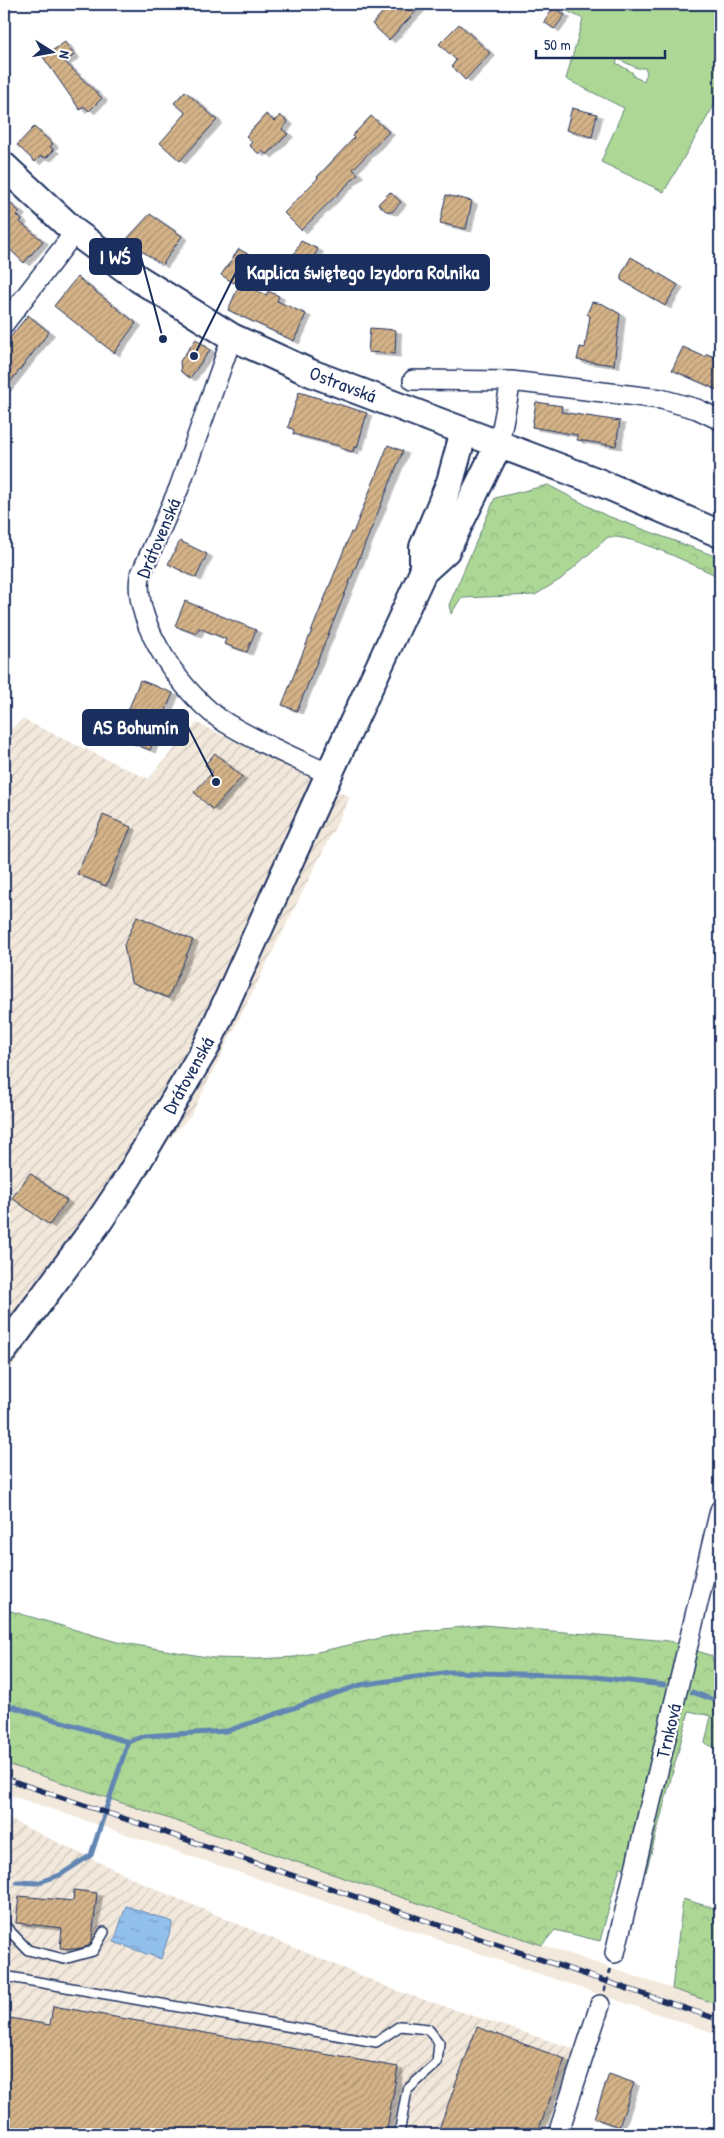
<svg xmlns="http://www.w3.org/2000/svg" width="724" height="2138" viewBox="0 0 724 2138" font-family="'Patrick Hand',sans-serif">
  <defs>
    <pattern id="industrial-furrows" width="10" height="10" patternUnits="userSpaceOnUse" patternTransform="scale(1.25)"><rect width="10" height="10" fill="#f2e8db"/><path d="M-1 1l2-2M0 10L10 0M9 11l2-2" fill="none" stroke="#cfc7be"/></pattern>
    <pattern id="forest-crowns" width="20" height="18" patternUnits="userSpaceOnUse" patternTransform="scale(1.25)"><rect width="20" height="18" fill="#add795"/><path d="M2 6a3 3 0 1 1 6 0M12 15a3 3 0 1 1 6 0" fill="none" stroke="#94b983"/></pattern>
    <pattern id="water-ripples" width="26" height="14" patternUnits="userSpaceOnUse" patternTransform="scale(1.25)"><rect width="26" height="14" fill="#92c0ec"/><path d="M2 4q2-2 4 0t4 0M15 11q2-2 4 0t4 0" fill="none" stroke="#769cc2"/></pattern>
    <pattern id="building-hatch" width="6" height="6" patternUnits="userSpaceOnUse" patternTransform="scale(1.25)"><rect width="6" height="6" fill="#d5b388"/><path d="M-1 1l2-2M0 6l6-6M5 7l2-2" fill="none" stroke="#ac9272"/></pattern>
    <filter id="shadow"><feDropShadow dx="5.5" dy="3" stdDeviation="0" flood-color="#0004"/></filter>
  </defs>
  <rect width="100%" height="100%" fill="#fff"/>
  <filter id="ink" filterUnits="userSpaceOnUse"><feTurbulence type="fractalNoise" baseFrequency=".02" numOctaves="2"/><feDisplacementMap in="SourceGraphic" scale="10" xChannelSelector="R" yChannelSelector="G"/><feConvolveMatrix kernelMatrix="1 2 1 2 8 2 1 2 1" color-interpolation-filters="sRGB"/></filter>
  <g filter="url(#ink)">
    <path fill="#f2e8db" d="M4 1763 720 2005V2035L4 1793Z"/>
    <path fill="url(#industrial-furrows)" d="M22 719 148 779 197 723 350 797 191 1115 172 1136 111 1228 4 1378V736Z
      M4 1817 162 1892 400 1992 575 2049 545 2134H4Z"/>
    <path fill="#add795" stroke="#64837a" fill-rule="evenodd" d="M553 4H720V95L664 192 601 162 624 108 566 79 583 19ZM618 59 637 68H645L647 72 644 81 634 77 632 72 616 63Z"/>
    <path fill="url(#forest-crowns)" stroke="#64837a" d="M548 485 605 515 720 558V577C695 566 633 534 608 537L561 579 535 595 461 598 451 614 449 605 495 498Z
      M4 1609 117 1642 213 1658 257 1659 295 1657 403 1633 483 1625 669 1641 712 1656 713 1662 720 1664V1751L705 1743 711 1716 689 1711 646 1872 620 1867 600 1941 555 1930 542 1945 4 1763Z
      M683 1899 720 1910V2005L672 1989Z"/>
    <path fill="url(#water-ripples)" stroke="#6286b3" d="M126 1906 173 1922 161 1959 114 1942Z"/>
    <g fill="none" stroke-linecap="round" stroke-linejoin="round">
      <path stroke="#6286b3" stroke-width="5" d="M692 1692 720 1702
        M4 1704 128 1742
        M17 1882 37 1883 60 1875 91 1855 128 1742 144 1736 227 1731 360 1685 450 1672 587 1676 664 1685"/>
    </g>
    <path fill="url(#building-hatch)" stroke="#1b2f5e" filter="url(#shadow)" d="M390 4H423L389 40 372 24Z
      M554 7 565 15 554 29 544 22Z
      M459 24 490 53 465 80 452 66 456 60 439 44Z
      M65 42 74 55 65 62 102 98 89 111 84 106 80 110 43 57Z
      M185 91 217 120 180 161 160 143 186 113 174 103Z
      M572 108 597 114 592 137 566 130Z
      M266 114 274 121 280 115 288 122 282 129 288 134 267 155 262 151 259 154 249 145 252 142 246 136Z
      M371 116 389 132 353 169 358 174 301 230 284 213 318 178 317 177 354 138 352 136Z
      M34 127 53 144 50 147 54 150 46 158 41 156 35 162 17 145Z
      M390 192 401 202 392 212 386 211 378 204Z
      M446 195 472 201 466 229 440 223Z
      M4 198 20 212 17 215 22 220 20 222 43 241 24 263 4 244Z
      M150 214 182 236 162 265 126 240Z
      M301 241 318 249 311 262 294 254Z
      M239 249 251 256 234 283 221 275Z
      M631 257 678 285 665 306 621 280V275Z
      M77 277 136 323 114 353 54 306Z
      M240 283 266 295 268 291 279 296 277 301 306 314 294 341 228 310Z
      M592 302 603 304 620 314 614 365 577 360 580 347 585 348 590 316 587 314Z
      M28 315 49 332 4 390V345Z
      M370 328 396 330 395 354 368 352Z
      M196 339 210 350 190 378 181 372 180 361Z
      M683 347 705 357 707 354 720 359V391L672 370Z
      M299 392 367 413 357 448 354 447 353 452 340 448V446L293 434 294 430 288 427Z
      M536 402 562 406 561 412 620 421 616 446 577 440V435L532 427Z
      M388 445 403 451 297 711 282 705 351 532 353 533Z
      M180 541 207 554 196 578 168 564Z
      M185 601 256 630 247 652 224 644 226 639 199 628 196 634 175 626Z
      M140 680 173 693 150 750 112 735 120 717 125 719Z
      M215 753 242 777 213 810 194 792 213 772 205 765Z
      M103 815 131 827 106 886 77 874Z
      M137 916 193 940 168 998 131 982 124 945Z
      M30 1173 67 1201 49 1225 12 1198Z
      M74 1890 97 1893 92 1939 89 1946 76 1949 60 1948 62 1928 16 1923 19 1896 73 1901Z
      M53 2006 398 2067 386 2134H4V2017L50 2025Z
      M477 2027 565 2059 537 2134H437Z
      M609 2074 634 2083 619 2127 594 2118Z"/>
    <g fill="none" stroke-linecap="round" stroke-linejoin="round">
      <defs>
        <path id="lane" d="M4 1925 28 1950 64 1959 93 1951 104 1932
          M4 1976 376 2042 400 2026 428 2029 439 2043 437 2063 407 2090 399 2134"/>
        <path id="street" d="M4 324 75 232
          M232 337 179 488 140 576C132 624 186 699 226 723 259 743 295 758 329 774
          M413 380 511 381 661 399 697 409 720 420
          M499 444 511 381
          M615 1953 720 1510
          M558 2134 600 2005"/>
        <path id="secondary" d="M4 166 75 232 139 279 232 337 311 373 601 483 720 534
          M423 572V547L450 482 464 431
          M4 1350 100 1220 128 1178 206 1047 329 774 423 572 446 551 499 444"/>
      </defs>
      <use href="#lane" stroke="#1b2f5e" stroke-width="12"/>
      <use href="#street" stroke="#1b2f5e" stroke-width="22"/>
      <use href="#secondary" stroke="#1b2f5e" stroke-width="30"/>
      <path stroke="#1b2f5e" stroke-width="3" stroke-dasharray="5 4" stroke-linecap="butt" d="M604 1991 611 1968"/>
      <use href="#lane" stroke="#fff" stroke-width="9"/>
      <use href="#street" stroke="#fff" stroke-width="19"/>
      <use href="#secondary" stroke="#fff" stroke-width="26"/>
      <defs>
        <path id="rail" d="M4 1778 720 2020"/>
      </defs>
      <use href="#rail" stroke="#1b2f5e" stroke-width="5.5"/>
      <use href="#rail" stroke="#fff" stroke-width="4" stroke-dasharray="11" stroke-linecap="butt"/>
    </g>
  </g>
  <g text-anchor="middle" stroke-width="4.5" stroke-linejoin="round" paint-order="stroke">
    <g font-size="19" fill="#1b2f5e" stroke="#fff">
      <text transform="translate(343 384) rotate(21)" y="7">Ostravská</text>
      <text transform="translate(158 538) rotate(-67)" y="7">Drátovenská</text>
      <text transform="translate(188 1075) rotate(-61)" y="7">Drátovenská</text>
      <text transform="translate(668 1731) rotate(-77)" y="7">Trnková</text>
    </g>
  </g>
  <path fill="none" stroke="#1b2f5e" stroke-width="2" d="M163 339L141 257M194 356L236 272M216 782L188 727"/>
  <g fill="#1b2f5e" stroke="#fff" stroke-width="2">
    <circle cx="163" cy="339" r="5"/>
    <circle cx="194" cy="356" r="5"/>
    <circle cx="216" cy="782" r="5"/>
  </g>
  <g fill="#1b2f5e" stroke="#1b2f5e" stroke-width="2">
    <rect x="90" y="239" width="51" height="35" rx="5"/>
    <rect x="236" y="255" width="253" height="35" rx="5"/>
    <rect x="83" y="710" width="105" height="35" rx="5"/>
  </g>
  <g font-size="20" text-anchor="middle" font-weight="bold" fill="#fff">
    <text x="115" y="264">I WŚ</text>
    <text x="363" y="279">Kaplica świętego Izydora Rolnika</text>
    <text x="136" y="734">AS Bohumín</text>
  </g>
  <rect width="724" height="2138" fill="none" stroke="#fff" stroke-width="20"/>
  <rect x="10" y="10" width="704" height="2118" fill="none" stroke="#1b2f5e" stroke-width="2" filter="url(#ink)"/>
  <g transform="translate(52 52) rotate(101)" stroke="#ffffff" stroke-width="4" paint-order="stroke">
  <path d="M0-4L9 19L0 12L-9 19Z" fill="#1b2f5e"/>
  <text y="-8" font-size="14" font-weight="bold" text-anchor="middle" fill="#1b2f5e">N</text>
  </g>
  <path d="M536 50v8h129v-8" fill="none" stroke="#1b2f5e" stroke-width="2.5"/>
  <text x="544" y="50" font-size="15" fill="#1b2f5e" stroke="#ffffff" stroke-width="4" paint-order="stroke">50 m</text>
</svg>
